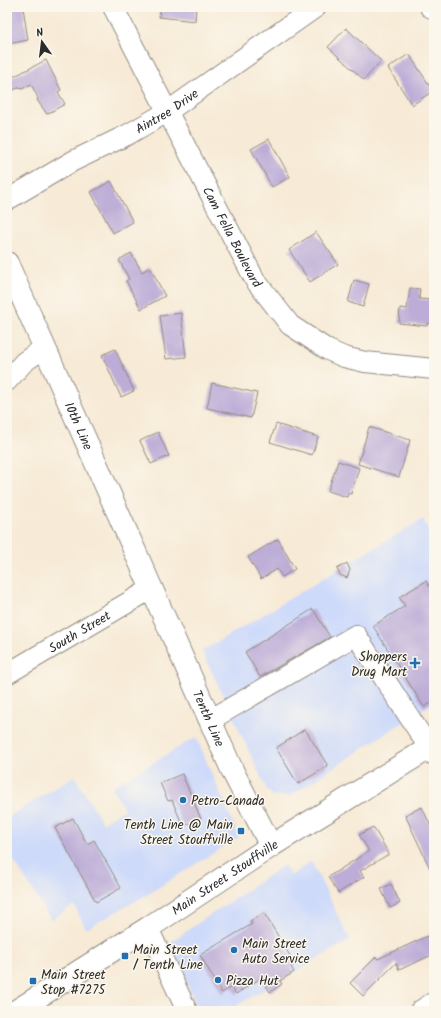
<svg xmlns="http://www.w3.org/2000/svg" width="441" height="1018" viewBox="0 0 441 1018" font-family="Kalam,sans-serif">
  <rect width="100%" height="100%" fill="#fbf7ec"/>
  <filter id="ink" filterUnits="userSpaceOnUse"><feTurbulence type="fractalNoise" baseFrequency=".025" numOctaves="2"/><feDisplacementMap in="SourceGraphic" scale="8" xChannelSelector="R" yChannelSelector="G"/><feConvolveMatrix kernelMatrix="1 2 1 2 8 2 1 2 1" color-interpolation-filters="sRGB"/></filter>
  <filter id="wash" filterUnits="userSpaceOnUse"><feTurbulence type="fractalNoise" baseFrequency=".012" numOctaves="4" result="noise"/><feDisplacementMap in="SourceGraphic" scale="16" xChannelSelector="R" yChannelSelector="G"/><feGaussianBlur stdDeviation="0.9" result="paint"/><feColorMatrix in="noise" values="0 0 0 0 0 0 0 0 0 0 0 0 0 0 0 0 0 1.4 0 .05"/><feComposite in="paint" operator="in"/></filter>
  <g filter="url(#wash)">
    <rect width="100%" height="100%" fill="#f7ead6"/>
    <path fill="#cedafa" d="M423 519 434 543V702L290 796H273L267 790 202 651Z
      M196 737 239 837 148 894 86 929 74 905 51 920 7 850V818L74 776 103 823 124 809 112 787Z
      M311 861 350 940 227 1011H199L169 943 284 865 290 876Z"/>
    <g id="blocks">
      <path fill="#bcacd7" d="M7 7H23L28 40 7 44Z
        M160 7H196L195 21 159 17Z
        M346 28 381 61 364 80 328 47Z
        M409 54 433 91 412 105 388 68Z
        M46 60 61 90 58 92 65 104 47 114 37 100 38 98 31 84 22 89 20 87 7 93V80Z
        M269 139 290 177 272 187 251 149Z
        M111 181 133 222 113 233 91 192Z
        M316 232 338 264 310 282 289 250Z
        M131 253 142 272 150 267 165 296 141 309 126 281 129 279 119 260Z
        M354 280 369 284 363 307 348 302Z
        M410 288 420 289 419 299 434 300V323H428L427 326 399 323 400 308 407 309Z
        M181 313 186 357 166 359 160 316Z
        M115 349 134 391 121 397 102 355Z
        M212 383 257 393 251 418 207 408Z
        M276 424 318 437 312 455 270 442Z
        M369 427 410 440 399 477 358 464Z
        M158 432 169 456 151 464 140 441Z
        M338 461 359 468 351 494 348 493 347 497 328 491Z
        M278 539 295 569 282 577 277 569 261 579 248 557Z
        M347 563 350 570 347 578 340 575 337 569Z
        M426 581 434 594V701L424 707 373 626 405 606 399 597Z
        M313 609 330 637 260 677 245 652Z
        M305 729 328 766 298 784 276 748Z
        M182 774 201 819 183 826 172 800 168 801 160 783Z
        M422 807 434 833V877L405 815Z
        M73 818 87 844 94 840 121 888 96 902 55 828Z
        M373 827 389 854 360 871 364 877 338 893 328 877 369 851 359 835Z
        M391 884 400 903 390 908 381 889Z
        M264 913 295 964 291 967 294 972 280 981 282 984 270 992 261 978 236 994 231 987 222 993 200 955 252 924 250 921Z
        M434 933V954L399 970 396 963 363 996 350 983 376 957 378 959Z"/>
    </g>
  </g>
  <g filter="url(#ink)">
    <use href="#blocks" fill-opacity="0" stroke="#918a80" stroke-width="1"/>
    <g fill="none" stroke-linecap="round" stroke-linejoin="round">
      <defs>
        <g id="minor">
          <path id="s1" d="M113 7 255 280 290 325 328 350 344 357 365 362 434 369"/>
          <path d="M430 7 434 9"/>
          <path id="s2" d="M7 200 73 161 127 135 167 112 316 7"/>
          <path d="M7 381 24 362 44 348"/>
          <path id="s3" d="M7 674 151 589"/>
          <path d="M210 720 356 635 434 755"/>
          <path d="M148 928 187 1011"/>
          <path d="M420 1011 434 1002"/>
        </g>
        <g id="major">
          <path id="s4" d="M7 263 233 772 271 846"/>
          <path id="s5" d="M16 1011 148 928 271 846 434 745"/>
        </g>
      </defs>
      <use href="#minor" stroke="#918a80" stroke-width="22"/>
      <use href="#major" stroke="#918a80" stroke-width="24"/>
      <use href="#minor" stroke="#fff" stroke-width="20"/>
      <use href="#major" stroke="#fff" stroke-width="22"/>
    </g>
  </g>
  <g fill="#1f6fb2" stroke="#fbf7ec" stroke-width="1.5">
    <path d="M413 657h4v4h4v4h-4v4h-4v-4h-4v-4h4z"/>
    <circle cx="183" cy="800" r="4"/>
    <rect x="237" y="827" width="8" height="8" rx="2"/>
    <circle cx="234" cy="950" r="4"/>
    <rect x="121" y="952" width="8" height="8" rx="2"/>
    <circle cx="218" cy="980" r="4"/>
    <rect x="29" y="977" width="8" height="8" rx="2"/>
  </g>
  <g text-anchor="middle" stroke-width="3" stroke-linejoin="round" paint-order="stroke">
    <g font-size="13" fill="#2b2b2b" stroke="#fbf7ec">
      <text dy="5" stroke="none"><textPath href="#s2" startOffset="183">Aintree Drive</textPath></text>
      <text dy="5" stroke="none"><textPath href="#s1" startOffset="259">Cam Fella Boulevard</textPath></text>
      <text dy="5" stroke="none"><textPath href="#s4" startOffset="178">10th Line</textPath></text>
      <text dy="5" stroke="none"><textPath href="#s3" startOffset="84">South Street</textPath></text>
      <text dy="5" stroke="none"><textPath href="#s4" startOffset="498">Tenth Line</textPath></text>
      <text dy="5" stroke="none"><textPath href="#s5" startOffset="248">Main Street Stouffville</textPath></text>
    </g>
    <g font-size="13" fill="#2b2b2b" stroke="#fbf7ec" text-anchor="start">
      <text x="407" y="661" text-anchor="end">Shoppers<tspan x="407" dy="15">Drug Mart</tspan></text>
      <text x="191" y="805">Petro-Canada</text>
      <text x="233" y="829" text-anchor="end">Tenth Line @ Main<tspan x="233" dy="15">Street Stouffville</tspan></text>
      <text x="242" y="948">Main Street<tspan x="242" dy="15">Auto Service</tspan></text>
      <text x="133" y="954">Main Street<tspan x="133" dy="15">/ Tenth Line</tspan></text>
      <text x="41" y="979">Main Street<tspan x="41" dy="15">Stop #7275</tspan></text>
      <text x="226" y="985">Pizza Hut</text>
    </g>
  </g>
  <rect width="441" height="1018" fill="none" stroke="#fbf7ec" stroke-width="24"/>
  <g transform="translate(42 42) rotate(346)" stroke="#fbf7ec" stroke-width="3" paint-order="stroke">
  <path d="M0-3L7 15L0 10L-7 15Z" fill="#2b2b2b"/>
  <text y="-6" font-size="11" font-weight="bold" text-anchor="middle" fill="#2b2b2b">N</text>
  </g>
</svg>
